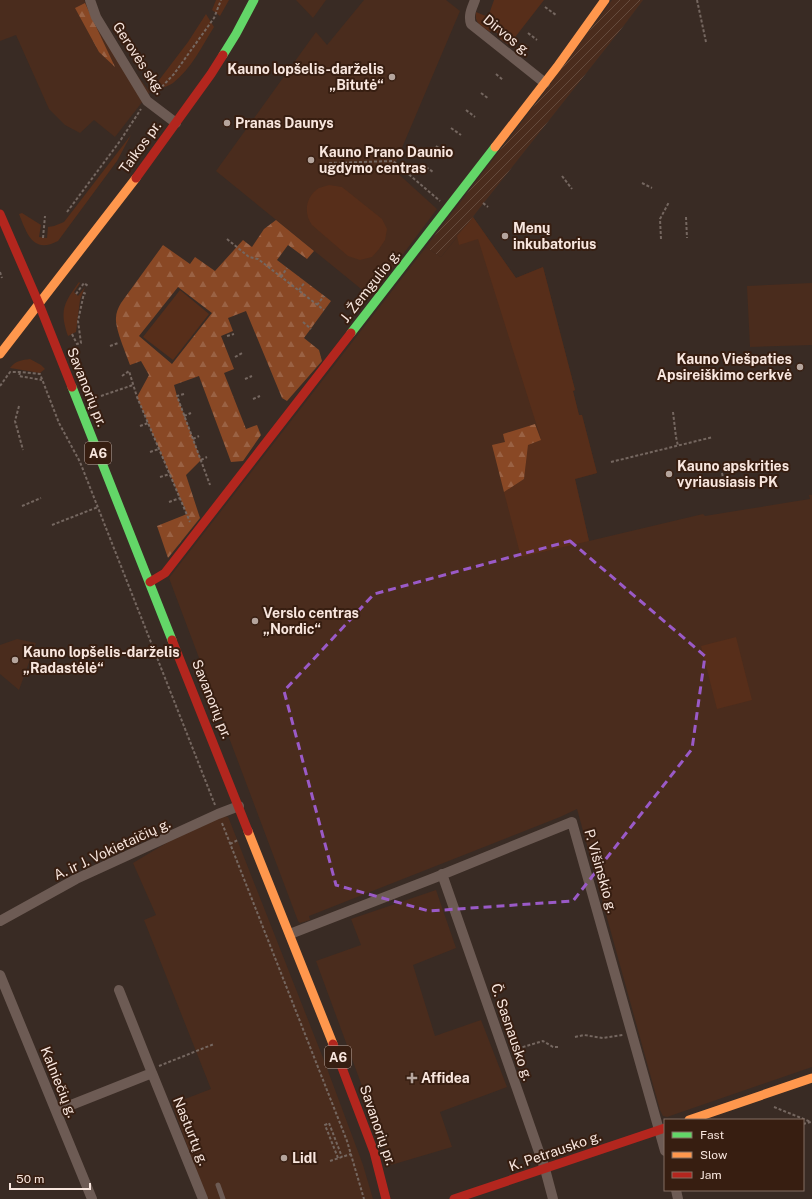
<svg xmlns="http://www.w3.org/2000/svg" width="812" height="1199" viewBox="0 0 812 1199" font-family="'Public Sans',sans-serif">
  <defs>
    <pattern id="industrial-furrows" width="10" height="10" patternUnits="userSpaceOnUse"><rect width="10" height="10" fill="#4a2c1d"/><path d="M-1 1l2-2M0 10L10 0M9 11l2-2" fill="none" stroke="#654b3d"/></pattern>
    <pattern id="forest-firs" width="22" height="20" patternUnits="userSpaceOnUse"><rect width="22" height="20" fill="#894825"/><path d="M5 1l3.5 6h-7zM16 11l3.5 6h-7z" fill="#9a6244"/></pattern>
  </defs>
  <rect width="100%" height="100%" fill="#392b24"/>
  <path fill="#4a2c1d" d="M0 0H84L86 3 95 2 106 29 126 61 150 92 115 137 94 120 80 133 65 125 49 109 16 35 0 41Z
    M296 0H326L313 18Z
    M364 0H446L460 11 393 169 437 209 371 297 216 171 316 32 327 45Z
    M473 217 516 278 543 267 575 390 573 391 579 415H582L597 473 575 479 589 541 703 514 705 516 791 502 810 499 809 495H812V1067L667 1117 663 1116 660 1110 577 809 560 817 309 916 310 920 300 923 298 921 169 578 426 247 441 257Z
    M812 283V345L750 347 747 286Z
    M17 639 36 643 19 690 0 674V645Z
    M224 816 228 817 229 819 325 1063 363 1165 373 1199H208L192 1159 172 1104 211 1089 144 920 156 915 133 863 168 842Z
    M436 890 456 948 413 965 435 1036 481 1020 507 1087 440 1112 452 1147 391 1165 316 961 361 945 351 919Z"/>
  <path fill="url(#industrial-furrows)" d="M612 0H643L625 24 441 257 426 247 534 106Z"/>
  <path fill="#572e1a" d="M216 0H229L220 16 212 10Z
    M494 0H544L509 45 500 39 501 36 492 29 490 32C482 26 474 24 476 12L488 17Z
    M206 14 214 27C202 46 191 69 173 83 167 87 157 90 150 92L188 42Z
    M131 135 117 161 58 241C33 254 27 234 19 214L22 213 41 225 39 237 47 238 48 227 54 226 64 222Z
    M329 185 342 187 382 219 387 229 385 240 379 249 372 257 360 260 348 256 312 225C303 213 306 196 319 188 322 187 326 186 329 185Z
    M473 217 516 278 543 267 575 390 573 391 579 415H582L597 473 575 479 589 541 521 557 504 492 524 479 528 444 541 439 478 239 459 245 457 236Z
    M79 282 80 283 74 292 78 296 85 287 80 300 76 332 68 336C59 310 64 303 79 282Z
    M180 290 209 314 173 360 143 337Z
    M30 359 41 365 45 369 40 373 10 368C15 361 22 360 30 359Z
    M736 637 752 700 717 709 701 646Z"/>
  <path fill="url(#forest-firs)" fill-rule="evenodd" d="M85 3 115 67 99 52 75 8Z
    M276 220 314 251 307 259 288 245 277 260 331 301 304 338 319 350 322 361 287 401 282 398 246 311 228 318 233 331 221 336 234 369 224 373 246 429 257 425 261 435 243 461 231 462 199 376 174 385 177 396 201 460 186 475 200 518 168 558 157 526 187 514 137 397 149 375 141 361 130 365C126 353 115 329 116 318 116 313 118 308 121 303L163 245 190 264 195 257 215 271 243 240 252 247 264 229ZM178 287 212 313 172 364 139 336Z
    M535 424 541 440 528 445 524 479 504 492 492 445 505 442 503 434Z"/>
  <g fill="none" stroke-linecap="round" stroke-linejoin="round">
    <path stroke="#756760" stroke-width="2" stroke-dasharray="3 2" stroke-linecap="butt" d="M697 0 706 42
      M545 7 556 15
      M528 33 537 40
      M496 74 503 80
      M481 93 489 99
      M155 94 174 74 214 18 221 0
      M466 110 475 117
      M451 128 461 135
      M436 146 447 154
      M329 163 393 161 440 201
      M422 164 433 172
      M562 176 572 189
      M642 183 652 188
      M483 203 488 207
      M67 212 120 141 141 109
      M686 217 687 238
      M43 238 45 216
      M227 239 249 257 258 259 324 310
      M661 239 660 219 669 202
      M0 272 2 278
      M281 277 287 268
      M299 290 305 282
      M76 294 84 283 88 286
      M317 305 324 296
      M303 322 311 329
      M72 334 77 344 81 343 78 321 84 293 86 294
      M227 336 234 334
      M110 346 118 343
      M235 357 242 353
      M20 372 19 376 42 380
      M122 376 129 371 137 397 190 522
      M245 379 252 376
      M0 386 10 372H20L40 374 59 423 80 462 215 805
      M184 394 177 396 210 485
      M101 396 133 385
      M253 399 260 396
      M19 406 15 421 23 450
      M673 412 676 437 678 446
      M184 416 191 413
      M140 426 148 423
      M193 439 199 436
      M150 452 159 449
      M201 460 207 457
      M611 462 713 437
      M722 473 724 482
      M160 477 170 474
      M169 502 180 498
      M22 506 41 498
      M52 525 98 507
      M222 823 347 1141 364 1199
      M230 844 238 840
      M575 1037 584 1035 603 1038 623 1035
      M513 1050 543 1041 553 1047H558
      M159 1066 214 1044
      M774 1107 811 1122
      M803 1124 811 1122
      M338 1158 325 1125 329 1123 342 1157
      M330 1161 351 1154"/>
    <path stroke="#6d5b54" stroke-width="5" d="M218 1185 223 1199"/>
    <path stroke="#6d5b54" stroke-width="10" d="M90 0 96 17 147 101 176 123
      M475 0C472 8 468 15 471 24L545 83
      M442 874 545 1169 553 1199
      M0 921 76 879 218 814 239 806
      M290 934 434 878 572 822 665 1151
      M0 975 92 1199
      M119 990 152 1073
      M56 1111 152 1073 203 1199
      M676 1190 678 1199"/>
    <path stroke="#63d668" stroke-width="9" d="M223 55 236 34 254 0
      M351 333 495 147
      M72 387 172 640"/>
    <path stroke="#ff974d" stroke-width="9" d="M495 147 557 67 605 0
      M0 354 136 178
      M248 831 333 1044
      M689 1120 812 1078"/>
    <path stroke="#b3261e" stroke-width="9" d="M136 178 211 74 223 55
      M0 214 39 304 72 387
      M150 582 165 573 351 333
      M172 640 248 831
      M333 1044 374 1152 386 1199
      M454 1199 665 1128"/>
  </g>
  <path fill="none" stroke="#9a5ac7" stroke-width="3" stroke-dasharray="8 5" stroke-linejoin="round" d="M570 541 705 656 692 749 573 901 429 911 336 885 284 691 374 594Z"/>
  <g fill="#b5a59d" stroke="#371e11" stroke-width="1.5">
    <circle cx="392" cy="77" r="4"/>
    <circle cx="227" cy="123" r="4"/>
    <circle cx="311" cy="160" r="4"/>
    <circle cx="505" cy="236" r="4"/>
    <circle cx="800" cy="367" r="4"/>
    <circle cx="669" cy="474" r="4"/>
    <circle cx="255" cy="621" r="4"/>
    <circle cx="15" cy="660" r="4"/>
    <path d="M410 1072h4v4h4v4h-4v4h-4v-4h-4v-4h4z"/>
    <circle cx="284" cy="1158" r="4"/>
  </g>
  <g text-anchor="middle" stroke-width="4" stroke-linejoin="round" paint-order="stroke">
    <g fill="#371e11" stroke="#beaaa0" stroke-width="1">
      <rect x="85" y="442" width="26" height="22" rx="3"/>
      <rect x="325" y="1046" width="26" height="22" rx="3"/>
    </g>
    <g font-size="13" font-weight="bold" fill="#f8e6de">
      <text x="98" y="458">A6</text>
      <text x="338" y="1062">A6</text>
    </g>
    <g font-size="14" fill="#f8e6de" stroke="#371e11">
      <text transform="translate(507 35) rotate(39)" y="5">Dirvos g.</text>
      <text transform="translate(139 58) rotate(57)" y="5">Gerovės skg.</text>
      <text transform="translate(140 147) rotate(-54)" y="5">Taikos pr.</text>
      <text transform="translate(370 286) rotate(-52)" y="5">J. Žemgulio g.</text>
      <text transform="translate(87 387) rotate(68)" y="5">Savanorių pr.</text>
      <text transform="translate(212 699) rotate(68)" y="5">Savanorių pr.</text>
      <text transform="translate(112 849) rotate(-25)" y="5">A. ir J. Vokietaičių g.</text>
      <text transform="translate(601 871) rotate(74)" y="5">P. Višinskio g.</text>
      <text transform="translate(512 1032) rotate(71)" y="5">Č. Sasnausko g.</text>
      <text transform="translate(59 1082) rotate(68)" y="5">Kalniečių g.</text>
      <text transform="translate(378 1125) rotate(71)" y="5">Savanorių pr.</text>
      <text transform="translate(191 1131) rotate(68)" y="5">Nasturtų g.</text>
      <text transform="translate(555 1151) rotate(-19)" y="5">K. Petrausko g.</text>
    </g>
    <g font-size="14" font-weight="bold" fill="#f8e6de" stroke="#371e11" text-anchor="start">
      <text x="384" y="74" text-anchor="end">Kauno lopšelis-darželis<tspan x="384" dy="16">„Bitutė“</tspan></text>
      <text x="235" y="128">Pranas Daunys</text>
      <text x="319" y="157">Kauno Prano Daunio<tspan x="319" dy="16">ugdymo centras</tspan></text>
      <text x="513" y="233">Menų<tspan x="513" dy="16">inkubatorius</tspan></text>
      <text x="792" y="364" text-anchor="end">Kauno Viešpaties<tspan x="792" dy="16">Apsireiškimo cerkvė</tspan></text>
      <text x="677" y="471">Kauno apskrities<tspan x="677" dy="16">vyriausiasis PK</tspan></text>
      <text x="263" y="618">Verslo centras<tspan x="263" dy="16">„Nordic“</tspan></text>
      <text x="23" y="657">Kauno lopšelis-darželis<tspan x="23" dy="16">„Radastėlė“</tspan></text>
      <text x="421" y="1083">Affidea</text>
      <text x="292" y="1163">Lidl</text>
    </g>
  </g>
  <rect x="664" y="1119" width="140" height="72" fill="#371e11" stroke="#846e63"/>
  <rect x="672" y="1132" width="20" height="6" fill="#63d668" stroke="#846e63"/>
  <text x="700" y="1139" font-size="12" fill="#f8e6de">Fast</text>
  <rect x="672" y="1152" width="20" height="6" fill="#ff974d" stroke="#846e63"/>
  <text x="700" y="1159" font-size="12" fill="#f8e6de">Slow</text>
  <rect x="672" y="1172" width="20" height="6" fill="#b3261e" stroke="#846e63"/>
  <text x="700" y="1179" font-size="12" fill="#f8e6de">Jam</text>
  <path d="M10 1183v6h80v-6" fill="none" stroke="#f8e6de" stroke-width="2"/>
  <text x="16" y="1183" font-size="12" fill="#f8e6de" stroke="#371e11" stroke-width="3" paint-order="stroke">50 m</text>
</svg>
